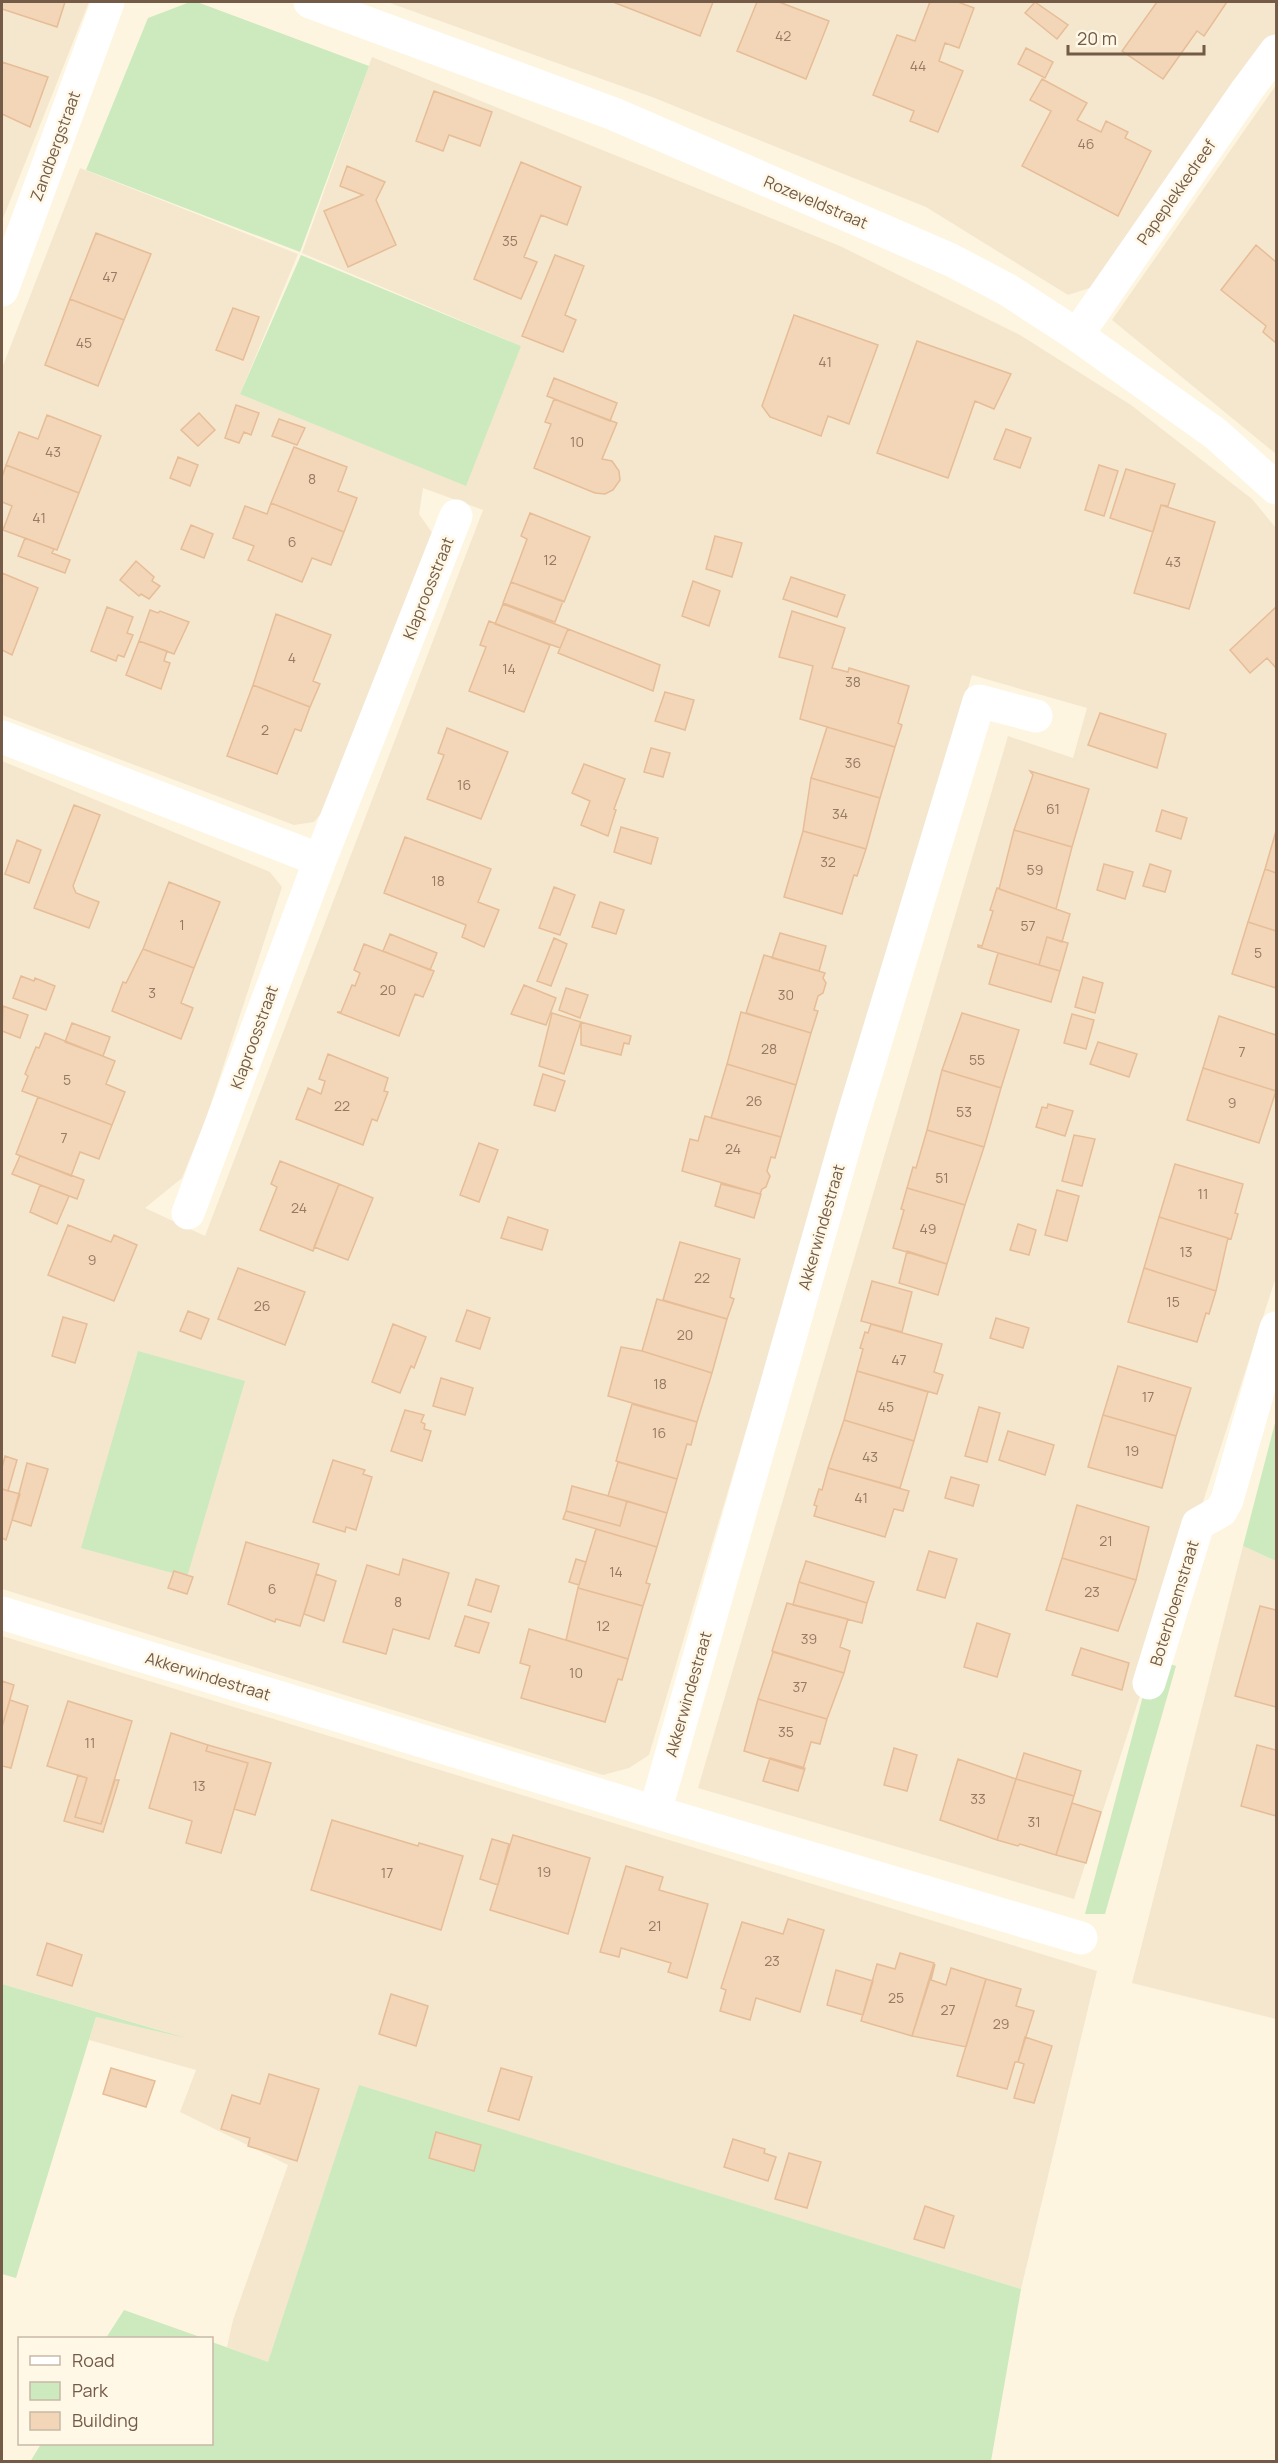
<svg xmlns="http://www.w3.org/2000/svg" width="1278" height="2463" viewBox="0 0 1278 2463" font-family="Manrope,sans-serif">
  <rect width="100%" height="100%" fill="#fdf5e0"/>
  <path fill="#f5e7ce" d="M2 2H89L2 221Z
    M387 2H1276V37L1096 286 1068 295 926 207 652 97Z
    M372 57 840 246 1020 335 1131 405 1252 499 1276 528V1277L1074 1899 698 1788 1008 736 1073 758 1087 708 972 675 649 1755 629 1768 603 1775 2 1589V761L270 872 282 887 207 1116 182 1178 145 1208 205 1236 483 510 423 488 419 514 433 534 327 806 314 822 294 825 2 715V368L80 168 298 254 240 394 521 346 302 253Z
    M1276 85V454L1112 320Z
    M1243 1546 1276 1561V2019L1132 1983Z
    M2 1636 1097 1971 1021 2289 359 2086 268 2363 227 2347 233 2320 288 2165 180 2112 196 2070 89 2040 96 2017 170 2033 2 1984Z"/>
  <path fill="#cceabe" d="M190 2H197L369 66 300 252 86 170 148 18Z
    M301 255 521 346 466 486 240 394Z
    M138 1351 245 1381 187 1577 81 1548Z
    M1276 1419V1561L1243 1546Z
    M1153 1658 1176 1666 1105 1914H1085Z
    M2 1984 186 2038 96 2017 16 2278 2 2274Z
    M359 2085 1021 2289 991 2461 30 2462 41 2444H212V2342L268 2362Z
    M124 2310 203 2338H106Z"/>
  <path fill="#f3d5b7" stroke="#e6bd96" stroke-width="1.5" d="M2 2H65L57 27 2 9Z
    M613 2H713L700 36Z
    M757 2H779L829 21 806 79 737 51Z
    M930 2H958L974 8 959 48 945 43 939 61 963 71 938 132 910 121 914 111 873 95 897 35 915 41Z
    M1035 2 1068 25 1057 39 1025 13Z
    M1157 2H1227L1204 36 1197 31 1163 79 1122 51Z
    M1026 48 1053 62 1045 78 1018 64Z
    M2 62 48 77 30 127 2 114Z
    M1042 79 1087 103 1077 120 1101 132 1106 121 1128 132 1125 138 1151 151 1118 216 1022 166 1051 111 1030 100Z
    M434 91 492 112 480 146 449 135 443 151 416 141Z
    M521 162 581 187 567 225 541 215 524 257 537 262 521 299 474 279Z
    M347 166 385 182 376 200 396 245 348 267 324 211 363 195 340 186Z
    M96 233 151 254 124 320 70 299Z
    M1256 245 1276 262V343L1263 332 1266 326 1221 290Z
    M555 255 584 266 565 315 576 320 563 352 522 336Z
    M70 299 124 320 98 386 45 365Z
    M233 308 259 317 243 360 216 350Z
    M794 315 878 345 849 424 828 416 821 436 770 417 762 406Z
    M917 341 1011 374 994 409 975 401 948 478 877 453Z
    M554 378 617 403 610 421 547 396Z
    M554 399 617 423 602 459 612 461 619 471 620 480 613 490 605 494 595 493 534 468 551 424 545 422Z
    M236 405 259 413 251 435 244 432 239 443 225 438Z
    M199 413 215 430 198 446 181 430Z
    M47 415 101 436 79 493 6 465 19 432 38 439Z
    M279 419 305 428 297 445 272 436Z
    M1006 429 1031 438 1020 468 994 459Z
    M294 447 347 467 338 491 357 498 344 532 271 503Z
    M178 457 198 465 190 486 170 478Z
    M6 465 79 493 57 550 3 530 12 506 2 502V477Z
    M1099 465 1118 471 1104 516 1085 510Z
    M1126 469 1175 484 1168 506 1161 505 1153 532 1110 518Z
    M271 503 344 532 331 565 312 558 302 582 248 560 254 546 233 538 245 506 267 514Z
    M1161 505 1215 522 1189 609 1134 593Z
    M530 513 590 537 564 602 511 582 527 539 521 536Z
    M191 525 213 534 204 558 181 549Z
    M715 536 742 543 732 577 706 569Z
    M25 538 54 549 52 553 70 560 65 573 18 556Z
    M136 561 154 577 152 581 160 586 149 599 141 594 139 596 120 580Z
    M2 573 38 588 12 655 2 650Z
    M791 577 845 595 837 617 783 599Z
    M693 581 720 591 709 626 682 616Z
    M511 582 563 601 555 622 503 603Z
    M503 604 568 629 560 648 495 624Z
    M107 607 133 617 127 633 133 635 124 657 118 655 116 661 91 651Z
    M1276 607V668L1267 658 1250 673 1230 650Z
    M150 610 158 613 160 611 189 622 174 654 139 641Z
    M792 611 845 628 832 668 848 672 849 668 909 686 898 723 902 725 895 747 800 719 813 666 779 657Z
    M276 614 331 635 313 681 320 684 310 707 253 685Z
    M489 621 550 645 524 712 469 691 486 647 480 645Z
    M568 629 660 665 653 691 558 653Z
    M139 641 167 651 164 661 170 663 161 689 126 675Z
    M253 685 310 707 301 731 295 729 277 774 227 756Z
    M665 692 694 700 685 730 655 721Z
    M1100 713 1166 734 1157 768 1088 745Z
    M827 727 895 747 880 798 811 778Z
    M447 728 508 752 481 819 427 799 444 755 438 753Z
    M651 748 670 753 663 777 644 772Z
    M584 764 625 779 614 809 616 810 608 836 581 825 590 801 572 793Z
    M1030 771 1089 789 1072 847 1014 830 1033 775Z
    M811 778 880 798 866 849 803 831Z
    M74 805 100 815 73 886 76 893 99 902 89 928 34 908Z
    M1162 810 1187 818 1181 839 1156 831Z
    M621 827 658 838 651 864 614 852Z
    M1014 830 1072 847 1056 909 999 889Z
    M803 831 866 849 857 876 854 875 842 914 784 897Z
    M1276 831V873L1265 869Z
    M405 837 491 869 478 902 499 910 484 947 462 937 466 925 384 893Z
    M17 840 41 850 29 883 5 874Z
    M1104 864 1133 872 1125 899 1097 890Z
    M1150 864 1171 871 1165 892 1143 886Z
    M1265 869 1276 873V931L1248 922Z
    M169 882 220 902 194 968 143 949Z
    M554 887 575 895 560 935 539 928Z
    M997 888 1070 914 1062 942 1047 937 1039 965 978 947V945L982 946 993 911 990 910Z
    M600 902 624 910 616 934 592 927Z
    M1248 922 1276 931V988L1232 974Z
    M780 933 826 946 819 971 772 958Z
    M390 934 437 953 430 970 383 951Z
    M1047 937 1068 943 1060 971 1039 965Z
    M554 938 567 944 551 986 537 981Z
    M364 944 434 971 423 997 415 994 399 1036 337 1012H341L352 985 355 986 360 973 354 970Z
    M143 949 194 968 181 1003 193 1008 181 1039 112 1011 123 982 126 983Z
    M998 953 1060 971 1051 1002 989 984Z
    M764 955 825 973 823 978 826 983 823 993 818 996 814 1010 818 1011 811 1033 746 1013Z
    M21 976 34 981 35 978 55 986 46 1010 13 998Z
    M1083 977 1103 983 1095 1013 1075 1007Z
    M524 985 556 998 546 1025 511 1014Z
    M566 988 588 995 580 1018 559 1010Z
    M3 1006 28 1015 20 1038 2 1031Z
    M741 1012 811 1033 796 1085 727 1064Z
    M552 1013 581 1022 564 1074 539 1066Z
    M962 1013 1019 1030 1001 1088 942 1070Z
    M1072 1014 1094 1020 1086 1049 1064 1043Z
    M1219 1016 1276 1035V1091L1203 1068Z
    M581 1022 631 1036 629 1044 624 1043 621 1055 581 1045Z
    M72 1023 110 1037 103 1056 65 1042Z
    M45 1033 115 1061 106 1084 125 1092 112 1125 22 1091 28 1076 25 1074 36 1047 39 1048Z
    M1098 1042 1137 1054 1129 1077 1090 1064Z
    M328 1054 388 1078 384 1091 388 1092 377 1121 372 1119 363 1145 296 1119 308 1088 321 1094 325 1081 319 1079Z
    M727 1064 796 1085 781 1137 711 1118Z
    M1203 1068 1276 1091 1259 1143 1187 1120Z
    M942 1070 1001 1088 984 1147 927 1130Z
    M543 1074 565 1081 555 1111 534 1105Z
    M38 1097 112 1125 99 1159 80 1152 71 1176 16 1154Z
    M1048 1104 1073 1111 1065 1136 1036 1127 1042 1107 1047 1108Z
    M705 1116 781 1137 775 1158 771 1157 767 1171 770 1176 766 1187 762 1189 760 1194 682 1171 690 1139 698 1141Z
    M927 1130 984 1147 965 1205 907 1188 913 1167 916 1168Z
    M1074 1135 1095 1139 1082 1186 1062 1181Z
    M479 1143 498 1150 479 1202 460 1195Z
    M20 1156 84 1180 77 1199 12 1174Z
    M280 1161 339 1184 313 1251 260 1230 277 1187 271 1184Z
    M1175 1164 1243 1184 1235 1213 1238 1214 1231 1239 1159 1217Z
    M339 1184 373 1198 348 1260 314 1247Z
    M721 1184 761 1194 754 1218 715 1206Z
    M40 1185 69 1196 57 1224 30 1212Z
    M907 1188 965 1205 947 1264 893 1248 904 1210 901 1209Z
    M1057 1190 1079 1196 1067 1241 1045 1235Z
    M508 1217 548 1230 542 1250 501 1238Z
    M1159 1217 1228 1238 1216 1291 1144 1268Z
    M1018 1224 1036 1230 1029 1255 1010 1250Z
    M68 1225 111 1242 114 1235 137 1245 114 1301 48 1275Z
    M680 1242 740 1259 730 1297 734 1299 727 1319 663 1300Z
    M907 1251 947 1264 938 1295 899 1283Z
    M238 1268 305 1292 285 1345 218 1319Z
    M1144 1268 1216 1291 1209 1314 1206 1313 1197 1342 1128 1322Z
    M872 1281 912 1292 902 1332 861 1321Z
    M657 1299 727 1319 712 1373 642 1351Z
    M467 1310 490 1318 480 1349 456 1341Z
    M188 1311 209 1319 201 1339 180 1331Z
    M63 1317 87 1324 75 1363 52 1356Z
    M996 1318 1029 1328 1023 1348 990 1338Z
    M393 1324 426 1337 414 1368 411 1366 400 1393 372 1382Z
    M871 1324 942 1344 934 1372 943 1375 937 1394 857 1371 863 1349 860 1348 865 1332 868 1333Z
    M621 1347 642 1351 712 1373 697 1422 608 1396Z
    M1118 1366 1191 1388 1176 1436 1103 1415Z
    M857 1371 928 1392 914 1441 844 1420Z
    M441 1378 473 1388 465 1415 433 1406Z
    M632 1404 697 1422 691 1445 687 1444 677 1479 616 1461Z
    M979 1407 1000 1413 987 1462 965 1456Z
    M405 1410 424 1415 421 1422 425 1424 424 1429 431 1431 422 1461 391 1451Z
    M1103 1415 1176 1436 1162 1488 1088 1467Z
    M844 1420 914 1441 900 1488 828 1468Z
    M1008 1431 1054 1445 1045 1475 999 1460Z
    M5 1456 17 1460 8 1491 2 1489V1468Z
    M333 1460 365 1470 363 1474 372 1477 356 1530 346 1527 345 1532 313 1522Z
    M618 1462 677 1479 667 1513 608 1496Z
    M27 1463 48 1469 31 1526 12 1520Z
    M828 1468 909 1491 903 1511 894 1509 885 1537 814 1516 817 1506 814 1505 819 1489 822 1490Z
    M951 1477 979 1485 973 1506 945 1498Z
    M572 1486 627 1501 620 1526 566 1511Z
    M2 1489 20 1494 6 1540 2 1538Z
    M627 1501 667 1513 657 1547 563 1519 566 1511 620 1526Z
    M1077 1505 1149 1527 1136 1580 1062 1558Z
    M596 1529 657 1547 646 1583 650 1584 643 1606 578 1588Z
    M246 1542 319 1564 300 1626 276 1619 275 1622 228 1604Z
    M929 1551 957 1559 945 1598 917 1590Z
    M1062 1558 1136 1580 1118 1631 1046 1610Z
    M403 1559 449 1573 429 1639 393 1629 386 1654 343 1642 367 1565 399 1575Z
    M576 1559 586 1562 579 1585 569 1582Z
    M806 1561 874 1582 867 1603 799 1582Z
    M174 1571 193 1577 187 1594 168 1588Z
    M316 1574 336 1581 324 1621 304 1614Z
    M476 1579 499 1586 491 1612 468 1605Z
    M799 1582 867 1603 862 1623 793 1605Z
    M578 1588 643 1606 628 1659 566 1640Z
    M787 1603 848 1619 840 1647 850 1651 844 1673 772 1651Z
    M1260 1606 1276 1610V1707L1235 1696Z
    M465 1616 489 1623 479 1653 455 1646Z
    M977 1623 1010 1634 997 1677 964 1667Z
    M529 1629 628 1659 622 1680 618 1679 605 1722 521 1698 530 1666 520 1663Z
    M1081 1648 1129 1663 1122 1690 1072 1675Z
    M773 1652 844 1673 827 1719 758 1699Z
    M2 1681 14 1685 2 1727Z
    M758 1699 827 1719 820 1744 811 1742 803 1769 744 1751Z
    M10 1700 28 1706 11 1768 2 1766V1727Z
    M68 1701 132 1721 101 1824 75 1817 87 1778 47 1766Z
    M171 1733 208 1745 206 1751 248 1763 221 1853 186 1843 192 1821 149 1808Z
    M208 1745 271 1763 255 1815 234 1809 248 1763 206 1751Z
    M1257 1745 1276 1750V1816L1241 1806Z
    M894 1748 917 1755 907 1791 884 1785Z
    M1024 1753 1081 1771 1074 1796 1016 1779Z
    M770 1758 805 1768 798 1791 763 1781Z
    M958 1759 1016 1779 997 1840 940 1820Z
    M78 1775 87 1778 75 1817 101 1824 115 1780H119L103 1832 64 1821Z
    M1016 1779 1074 1796 1056 1855 1020 1844 1018 1846 997 1840Z
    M1072 1803 1101 1812 1086 1863 1056 1855Z
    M332 1820 418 1846 419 1843 463 1856 441 1930 311 1890Z
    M513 1835 590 1858 568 1934 490 1910Z
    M492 1839 509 1844 498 1885 480 1879Z
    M626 1866 663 1877 659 1890 708 1904 687 1978 668 1972 671 1963 621 1948 619 1957 600 1952Z
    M788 1919 824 1930 800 2012 756 1998 750 2020 720 2011 726 1990 721 1988 742 1922 783 1934Z
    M47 1943 82 1955 72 1986 37 1975Z
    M900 1953 934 1963 912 2036 861 2021 877 1964 895 1969Z
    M935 1964 931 1980 946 1985 951 1968 986 1979 966 2047 912 2036Z
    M836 1970 873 1981 863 2015 827 2005Z
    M986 1979 1021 1989 1016 2006 1034 2011 1018 2062H1015L1007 2089 957 2076Z
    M391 1994 428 2006 416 2046 379 2034Z
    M1025 2037 1052 2046 1034 2103 1014 2098 1024 2064 1018 2062Z
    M111 2068 155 2081 146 2107 103 2094Z
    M501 2068 532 2077 519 2120 488 2111Z
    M269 2074 319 2089 297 2161 248 2146 250 2138 221 2129 232 2095 260 2104Z
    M436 2132 481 2145 474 2171 429 2158Z
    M733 2139 765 2149 764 2153 776 2157 768 2181 724 2167Z
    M789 2153 821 2162 807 2208 775 2199Z
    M925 2206 954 2216 944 2248 914 2239Z"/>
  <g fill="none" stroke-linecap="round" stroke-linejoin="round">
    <path stroke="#fff" stroke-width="33" d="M2 290 108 2
      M1077 335 1247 90 1276 51
      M2 737 320 860
      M188 1213 320 860 456 516
      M2 1613 655 1812 1081 1938
      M1149 1683 1198 1524 1221 1511 1227 1500 1276 1328
      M655 1812 851 1123 979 701 1036 716"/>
    <path stroke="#fff" stroke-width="33" d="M310 2 614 114 951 260 1008 290 1077 335 1216 434 1276 488"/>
  </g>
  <g text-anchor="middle" stroke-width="5" stroke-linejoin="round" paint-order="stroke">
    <g font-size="14" fill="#947a63">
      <text x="783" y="41">42</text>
      <text x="918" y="71">44</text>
      <text x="1086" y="149">46</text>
      <text x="510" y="246">35</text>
      <text x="110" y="282">47</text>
      <text x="84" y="348">45</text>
      <text x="825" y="367">41</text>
      <text x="577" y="447">10</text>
      <text x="53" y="457">43</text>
      <text x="312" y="484">8</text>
      <text x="39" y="523">41</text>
      <text x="292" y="547">6</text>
      <text x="550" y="565">12</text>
      <text x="1173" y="567">43</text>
      <text x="292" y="663">4</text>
      <text x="509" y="674">14</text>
      <text x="853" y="687">38</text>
      <text x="265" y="735">2</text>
      <text x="853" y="768">36</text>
      <text x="464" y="790">16</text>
      <text x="1053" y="814">61</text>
      <text x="840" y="819">34</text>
      <text x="828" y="867">32</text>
      <text x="1035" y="875">59</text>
      <text x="438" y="886">18</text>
      <text x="182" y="930">1</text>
      <text x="1028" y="931">57</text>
      <text x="1258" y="958">5</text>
      <text x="388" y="995">20</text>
      <text x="152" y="998">3</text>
      <text x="786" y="1000">30</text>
      <text x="769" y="1054">28</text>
      <text x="1242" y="1057">7</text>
      <text x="977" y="1065">55</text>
      <text x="67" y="1085">5</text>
      <text x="754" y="1106">26</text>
      <text x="1232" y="1108">9</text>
      <text x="342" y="1111">22</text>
      <text x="964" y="1117">53</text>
      <text x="64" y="1143">7</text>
      <text x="733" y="1154">24</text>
      <text x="942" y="1183">51</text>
      <text x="1203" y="1199">11</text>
      <text x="299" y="1213">24</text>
      <text x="928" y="1234">49</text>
      <text x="1186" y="1257">13</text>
      <text x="92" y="1265">9</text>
      <text x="702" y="1283">22</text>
      <text x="1173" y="1307">15</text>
      <text x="262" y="1311">26</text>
      <text x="685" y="1340">20</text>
      <text x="899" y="1365">47</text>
      <text x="660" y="1389">18</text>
      <text x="1148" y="1402">17</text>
      <text x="886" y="1412">45</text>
      <text x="659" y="1438">16</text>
      <text x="1132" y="1456">19</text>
      <text x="870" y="1462">43</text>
      <text x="861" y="1503">41</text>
      <text x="1106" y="1546">21</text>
      <text x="616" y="1577">14</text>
      <text x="272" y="1594">6</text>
      <text x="1092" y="1597">23</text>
      <text x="398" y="1607">8</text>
      <text x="603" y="1631">12</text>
      <text x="809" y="1644">39</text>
      <text x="576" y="1678">10</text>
      <text x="800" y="1692">37</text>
      <text x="786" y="1737">35</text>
      <text x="90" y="1748">11</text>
      <text x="199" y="1791">13</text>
      <text x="978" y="1804">33</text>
      <text x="1034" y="1827">31</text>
      <text x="544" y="1877">19</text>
      <text x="387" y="1878">17</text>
      <text x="655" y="1931">21</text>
      <text x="772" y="1966">23</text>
      <text x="896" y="2003">25</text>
      <text x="948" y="2015">27</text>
      <text x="1001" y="2029">29</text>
    </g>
    <g font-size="16" fill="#745b47" stroke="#fff8e7">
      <text transform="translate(55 146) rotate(-70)" y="6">Zandbergstraat</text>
      <text transform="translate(1176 192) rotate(-55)" y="6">Papeplekkedreef</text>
      <text transform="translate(816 202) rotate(23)" y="6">Rozeveldstraat</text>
      <text transform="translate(428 588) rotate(-68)" y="6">Klaproosstraat</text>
      <text transform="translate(254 1037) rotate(-70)" y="6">Klaproosstraat</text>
      <text transform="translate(821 1227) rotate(-74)" y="6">Akkerwindestraat</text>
      <text transform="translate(1174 1603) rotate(-73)" y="6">Boterbloemstraat</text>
      <text transform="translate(208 1676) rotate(17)" y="6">Akkerwindestraat</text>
      <text transform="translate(688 1694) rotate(-74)" y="6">Akkerwindestraat</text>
    </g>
  </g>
  <rect width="1278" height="2463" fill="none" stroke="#745b47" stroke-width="6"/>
  <rect x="18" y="2337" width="195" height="108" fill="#fff8e7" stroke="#c7b9a7" stroke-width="1.5"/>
  <rect x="30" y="2356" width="30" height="9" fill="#ffffff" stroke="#c7b9a7" stroke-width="1.5"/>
  <text x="72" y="2367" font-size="18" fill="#745b47">Road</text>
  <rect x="30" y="2382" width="30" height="18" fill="#cceabe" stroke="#c7b9a7" stroke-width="1.5"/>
  <text x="72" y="2397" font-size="18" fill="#745b47">Park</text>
  <rect x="30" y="2412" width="30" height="18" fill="#f3d5b7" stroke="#c7b9a7" stroke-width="1.5"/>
  <text x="72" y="2427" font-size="18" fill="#745b47">Building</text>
  <path d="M1068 45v9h136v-9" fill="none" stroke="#745b47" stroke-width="3"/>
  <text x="1077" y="45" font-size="18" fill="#745b47" stroke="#fff8e7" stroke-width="4.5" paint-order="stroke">20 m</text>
</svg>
